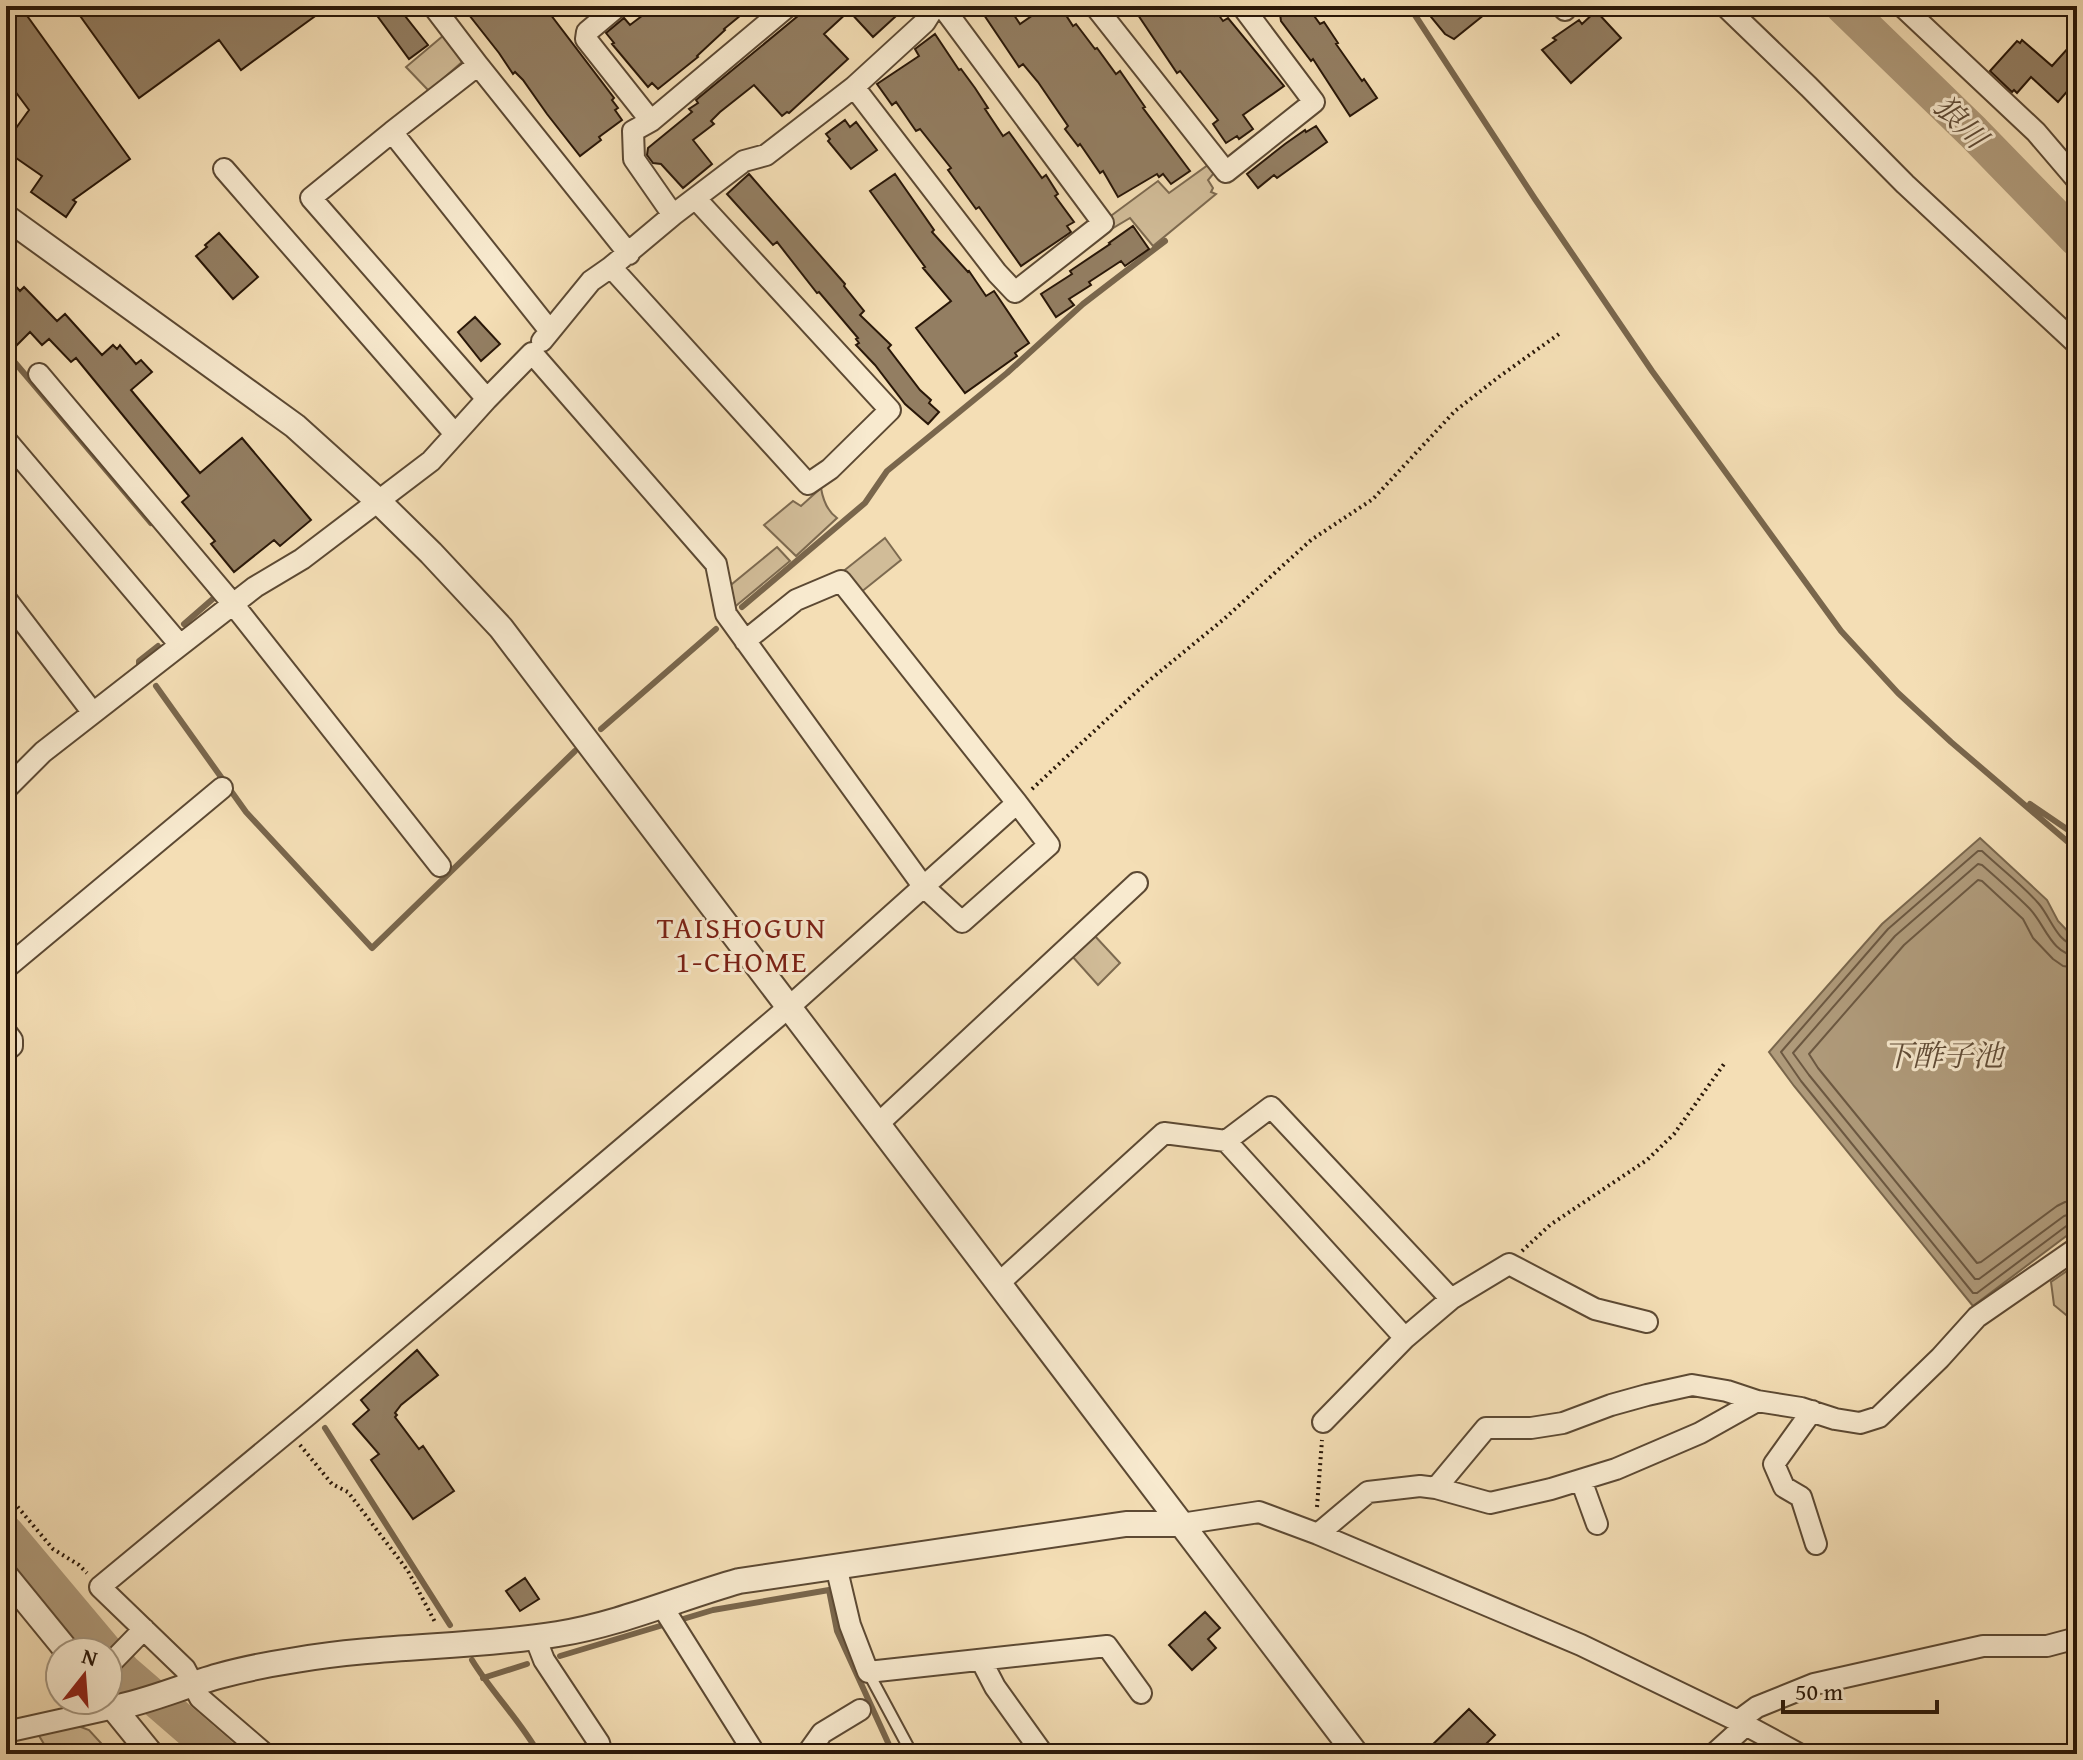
<svg xmlns="http://www.w3.org/2000/svg" width="2083" height="1760" viewBox="0 0 2083 1760" font-family="'Gentium Book Plus','Noto Serif JP',serif">
  <rect width="100%" height="100%" fill="#f4deb5"/>
  <filter id="stains"><feTurbulence type="fractalNoise" baseFrequency=".0025" numOctaves="4"/><feColorMatrix values="0 0 0 0 .2 0 0 0 0 .09 0 0 0 0 .02 0 0 0 .5 -.17"/></filter>
  <radialGradient id="worn" r=".72"><stop offset=".6" stop-color="#630" stop-opacity="0"/><stop offset="1" stop-color="#630" stop-opacity=".3"/></radialGradient>
  <path fill="#d1bc98" stroke="#7d6a50" stroke-width="2" d="M444 35 462 62 429 91 406 67Z
    M1208 165 1214 173 1208 180 1213 188 1211 192 1216 194 1153 246 1130 218 1113 228 1108 218 1158 181 1169 193Z
    M821 488C823 500 827 511 837 518L796 556 764 525 793 501 801 506Z
    M885 538 901 560 860 593 841 573Z
    M777 547 790 561 731 610 726 589Z
    M1094 935 1120 963 1098 985 1072 956Z
    M2077 1264V1324L2054 1305 2051 1282Z
    M73 1724 89 1730 111 1754H50L38 1734Z"/>
  <path fill="#af9a7a" stroke="#79664c" stroke-width="2" d="M1980 838 2047 900 2058 921 2077 941V1228L1973 1306 1794 1086 1769 1052 1882 924Z"/>
  <g fill="none" stroke-linecap="round" stroke-linejoin="round">
    <path stroke="#6c5841" stroke-width="2" d="M2077 946C2057 943 2051 918 2039 904 2024 886 2000 868 1982 851H1978L1888 929 1781 1052 1801 1081 1973 1293H1977L2069 1224 2077 1222
      M2077 956C2051 954 2045 924 2029 908 2014 893 1998 879 1982 865L1978 864 1895 936 1793 1053 1809 1075 1975 1279H1979L2064 1216 2077 1212
      M2077 968 2063 966 2053 959 2033 938 2023 919 1982 881 1978 880 1904 945 1809 1054 1818 1068 1977 1263 1981 1262 2057 1206 2065 1202 2077 1200"/>
    <path stroke="#79664c" stroke-width="6" d="M1409 6 1535 199 1652 371 1841 631 1898 693 1951 742 2068 842 2077 852
      M6 352 151 523
      M742 607 865 503 887 471 1007 373 1083 304 1165 241
      M184 624 215 597 211 592
      M139 664V661L158 646
      M156 686 246 812 372 948 575 751
      M601 729 716 629
      M2030 804 2077 836
      M325 1428 450 1625
      M560 1656 713 1610 829 1590 837 1631 890 1747 897 1754
      M472 1660C492 1693 520 1720 539 1754
      M483 1678 527 1664"/>
    <path stroke="#af9a7a" stroke-width="36" d="M1843 6 1973 132 2077 239
      M6 1533 106 1652
      M108 1654 123 1671 219 1754"/>
  </g>
  <path fill="#937e62" stroke="#291708" stroke-width="2" d="M6 6H20L130 159 73 200 76 202 66 217 31 192 42 176 6 151V142L29 110 6 79Z
    M73 6H329L241 70 219 40 139 98Z
    M370 6H394L405 16 428 45 409 59Z
    M462 6H544L614 98 612 100 618 108 615 110 622 120 599 137 601 140 580 156 547 114 523 80 515 72 513 74 499 53Z
    M655 6H752L724 29 725 30 697 56 698 57 658 89 652 83 648 87 612 44 614 43 606 33 624 18 630 25Z
    M810 6H907L873 37 849 11 824 34 848 59 789 113 787 112 782 116 754 85 720 112 711 121 714 124 693 140 712 164 683 188 661 164 653 163 647 155 648 148 692 112 689 109 698 103 696 100Z
    M978 6H1008L1020 24 1046 6H1060L1073 26 1076 24 1095 49 1097 48 1116 74 1120 71 1145 107 1143 108 1190 171 1171 184 1163 174 1159 177 1157 174 1118 197 1103 171 1100 173 1080 144 1078 146 1065 129 1068 126 1038 82 1023 64 1019 67Z
    M1132 6H1208L1215 16 1218 14 1223 21 1228 18 1284 86 1243 115 1253 129 1239 139 1237 136 1226 143 1213 124 1218 120 1180 71 1177 73Z
    M1275 6H1307L1320 24 1324 22 1338 43 1336 44 1362 81 1364 79 1377 98 1350 116 1313 59 1311 61 1281 21 1280 14Z
    M1445 6H1495L1454 39 1445 34 1431 17Z
    M1596 11 1621 38 1571 83 1542 50 1556 40 1553 38 1579 20 1582 24Z
    M935 34 959 70 961 69 975 88 988 108 985 109 1003 136 1009 132 1042 178 1046 175 1058 194 1055 196 1074 222 1067 226 1071 232 1021 266 979 207 976 209 948 170 951 168 920 129 916 131 896 102 892 105 877 84 919 56 915 49Z
    M2077 38V80L2058 102 2031 77 2017 93 2014 90 2012 92 1990 71 2017 41 2020 43 2022 40 2052 66Z
    M845 120 850 127 856 122 877 150 851 169 828 141 830 139 826 134Z
    M1316 126 1327 142 1277 178 1274 175 1258 188 1247 174 1285 144 1305 130 1306 132Z
    M749 174 845 284 844 286 864 311 860 315 891 345 888 348 920 390 931 400 929 403 939 412 928 424 905 404 875 365 856 345 859 343 856 339 858 338 819 292 817 293 777 242 773 245 727 194Z
    M895 174 934 230 932 232 968 272 969 271 986 296 994 291 1029 343 1015 353 1017 356 965 393 916 328 951 301 923 268 925 267 870 191Z
    M1133 226 1149 249 1125 266 1121 261 1089 282 1091 285 1069 299 1074 305 1056 317 1041 294 1072 274 1070 271 1110 244 1109 243Z
    M219 233 258 277 233 299 196 256 207 247 205 245Z
    M6 276 20 291 24 287 57 321 65 314 102 355 113 345 117 349 120 345 136 364 141 360 152 372 131 390 200 473 242 438 311 520 280 546 274 540 234 572 211 544 215 541 182 502 189 496 76 358 71 362 49 339 42 345 30 332 6 356Z
    M475 317 500 344 481 361 458 332Z
    M417 1350 438 1375 401 1405 395 1413 397 1415 395 1417 419 1449 423 1446 454 1491 413 1519 371 1460 379 1454 353 1424 369 1410 361 1400Z
    M525 1578 539 1599 520 1611 506 1591Z
    M1205 1612 1220 1628 1208 1639 1216 1648 1192 1670 1169 1645Z
    M1469 1709 1495 1735 1476 1754H1423Z"/>
  <g fill="none" stroke-linecap="round" stroke-linejoin="round">
    <defs>
      <path id="service" d="M868 1672 911 1752"/>
      <path id="minor" d="M433 6 478 65
        M618 6 587 32 586 39 651 121
        M1095 6 1226 172 1314 102 1242 6
        M1561 6 1565 10
        M1725 6 1809 87 1905 184 2077 344
        M1902 6 2036 132 2077 180
        M854 87 925 22 935 6
        M392 132 478 65 629 254
        M224 169 455 434
        M696 199 890 410 830 469 808 484 611 267 673 215 744 161 766 155 854 87 997 273 1015 292 1103 223 942 6
        M673 215 634 159 633 131 651 121 788 6
        M542 341 591 281 611 267
        M39 374 233 604 440 866
        M487 399 532 353 716 564 726 614 923 886 962 922 1049 845 1017 803
        M6 440 180 645
        M6 599 93 713
        M6 789 43 752 255 587 302 559 431 461 487 399 311 198 392 132 550 331
        M6 968 222 788
        M6 1032 12 1040V1046L6 1051
        M878 1124 1137 883
        M999 1283 1164 1133 1226 1141 1405 1338 1451 1299 1271 1107 1226 1141
        M1451 1299 1509 1264 1595 1309 1647 1322
        M1812 1411 1774 1464 1784 1487 1801 1497 1816 1544
        M1323 1422 1405 1338
        M1581 1480 1597 1524
        M1436 1488 1486 1428H1531L1563 1423 1611 1405 1647 1395 1692 1385 1727 1391 1757 1401
        M1181 1524 1259 1512 1318 1534 1581 1645 1738 1721 1799 1754
        M1318 1534 1368 1492 1420 1486 1436 1488 1490 1503 1551 1489 1616 1469 1700 1433 1757 1401 1801 1408 1835 1419 1860 1423 1879 1417 1940 1358 1977 1317 2077 1248
        M836 1566 850 1625 868 1672 1107 1646 1141 1693
        M662 1606 755 1754
        M535 1637 544 1660 599 1743 602 1754
        M981 1660 995 1687 1043 1754
        M108 1666 144 1629
        M1738 1721 1757 1707 1814 1684 1983 1646H2047L2077 1638
        M6 1732 114 1708
        M265 1754 200 1698 185 1669 100 1587 309 1414 789 1007 1017 803 841 581 796 600 745 641
        M807 1754 822 1733 860 1710
        M1714 1754 1746 1725"/>
      <path id="tertiary" d="M6 217 295 426 377 500 431 553 501 628 1356 1754
        M6 1576 68 1652
        M107 1700 151 1754
        M114 1708C150 1701 183 1686 219 1676 244 1669 270 1664 296 1660 383 1645 472 1648 558 1634 620 1624 679 1598 739 1581L1126 1524H1181"/>
    </defs>
    <use href="#service" stroke="#5c4933" stroke-width="14"/>
    <use href="#minor" stroke="#5c4933" stroke-width="24"/>
    <use href="#tertiary" stroke="#5c4933" stroke-width="28"/>
    <path stroke="#291708" stroke-width="4" stroke-dasharray="2 4" stroke-linecap="butt" d="M1032 789 1146 683 1224 619 1311 540 1373 499 1455 411 1500 376 1559 334
      M1522 1251 1550 1225 1647 1160 1674 1134 1724 1064
      M300 1445 332 1484 348 1492 408 1571 436 1624
      M6 1493 53 1549 79 1565 87 1573
      M1317 1507 1322 1440"/>
    <use href="#service" stroke="#f8eacf" stroke-width="10"/>
    <use href="#minor" stroke="#f8eacf" stroke-width="20"/>
    <use href="#tertiary" stroke="#f8eacf" stroke-width="24"/>
  </g>
  <g text-anchor="middle" stroke-width="6" stroke-linejoin="round" paint-order="stroke">
    <g font-size="30" font-style="italic" fill="#5f4b36" stroke="#f8eacf">
      <text transform="translate(1960 122) rotate(45)" y="10">狼川</text>
      <text x="1943" y="1066">下酢子池</text>
    </g>
    <g font-size="30" letter-spacing="2" fill="#7a1f14" stroke="#f8eacf">
      <text x="742" y="938">TAISHOGUN<tspan x="742" dy="34">1-CHOME</tspan></text>
    </g>
  </g>
  <rect width="2083" height="1760" fill="none" stroke="#f4deb5" stroke-width="32"/>
  <rect x="8" y="8" width="2067" height="1744" fill="none" stroke="#291708" stroke-width="4"/>
  <rect x="16" y="16" width="2051" height="1728" fill="none" stroke="#291708" stroke-width="2"/>
  <g transform="translate(84 1676) rotate(17)"><circle r="38" fill="#f8eacf" stroke="#a5967f" stroke-width="2"/>
  <path d="M0-6L14 30L0 20L-14 30Z" fill="#8f2418"/>
  <text y="-12" font-size="22" font-weight="bold" text-anchor="middle" fill="#291708">N</text>
  </g>
  <path d="M1783 1700v12h154v-12" fill="none" stroke="#291708" stroke-width="4"/>
  <text x="1795" y="1700" font-size="24" fill="#291708" stroke="#f8eacf" stroke-width="6" paint-order="stroke">50 m</text>
  <rect width="100%" height="100%" filter="url(#stains)"/>
  <rect width="100%" height="100%" fill="url(#worn)"/>
</svg>
